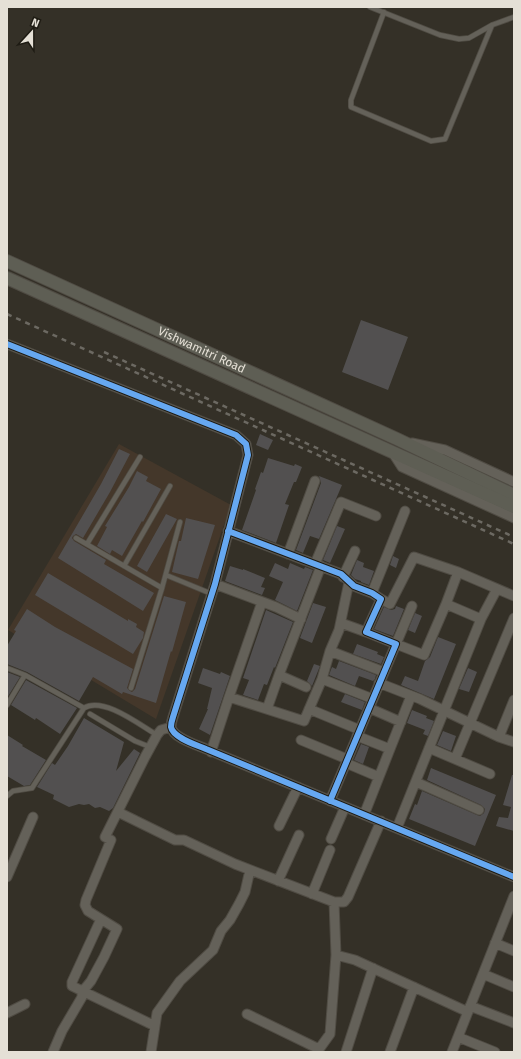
<svg xmlns="http://www.w3.org/2000/svg" width="521" height="1059" viewBox="0 0 521 1059" font-family="'Fira Sans',sans-serif">
  <rect width="100%" height="100%" fill="#343027"/>
  <path fill="#44372a" d="M119 444 231 505 156 719 8 630Z"/>
  <path fill="#525050" d="M361 320 408 337 388 390 342 372Z
    M260 434 273 440 268 450 256 445Z
    M119 449 130 454 110 492 83 538 76 534 73 536 72 538 74 541 106 560 104 564 154 593 143 611 58 558 101 484Z
    M268 458 294 466 295 464 302 467 296 482H294L285 504 289 505 276 543 242 530 256 490 255 489 261 472 263 473Z
    M137 471 148 477 146 481 161 489 143 522 142 521 122 556 112 550 110 554 97 546 107 527 105 526 129 487Z
    M319 476 342 485 319 539 310 536 303 553 296 550 321 483Z
    M166 514 177 519 147 572 137 566Z
    M186 518 215 525 198 579 172 572 179 541H181Z
    M337 526 345 529 330 563 323 560Z
    M393 556 399 559 396 568 390 565Z
    M357 560 364 563 363 567 374 571 369 585 361 582V581L355 579 351 575Z
    M275 563 288 569 290 563 304 569 305 567 313 570 297 611 275 600 283 582 269 576Z
    M230 566 243 570V569L265 578 261 587 265 588 262 595 225 581Z
    M48 573 128 621V619L137 624 136 627 144 632 143 638 133 654 35 595Z
    M164 596 186 602 172 652 171 651 156 703 123 692 122 694 93 677 79 701 27 672 7 664V646L16 631 14 630 27 609 55 627 133 669 127 688 130 691 132 692 135 689Z
    M313 603 326 607 312 643 300 638Z
    M396 606 404 609 393 636 374 629 384 607 391 610 395 609Z
    M266 610 293 622 275 668 274 667 267 685 264 684 258 700 243 695 249 680 243 678Z
    M415 613 422 616 415 633 408 630Z
    M438 637 456 644 434 699 401 685 405 676 418 681 425 661 430 657Z
    M357 644 378 652 377 654 384 657 381 664 353 654Z
    M339 661 376 675 375 679 373 681 359 676 355 686 329 675 332 667 336 669Z
    M314 664 320 666 312 686 307 681Z
    M203 668 220 674 221 672 230 676 210 735 199 729 208 709H207L212 688 198 683Z
    M468 668 477 672 469 692 459 689Z
    M7 672 20 677 7 698Z
    M26 680 77 708 60 734 36 718 35 720 11 705Z
    M345 694 365 702 362 710 341 702Z
    M412 710 427 716 426 718 434 721 428 736 423 734 425 730 407 723Z
    M84 718 124 742 116 771 134 749 140 753 113 808 109 811 100 807 95 808 89 804 84 805 79 804 69 807 53 799 54 795 37 787 52 763 55 765 68 746Z
    M443 731 456 736 451 751 437 745Z
    M7 735 23 745 22 746 46 760 30 785 24 786 7 776Z
    M361 744 369 747 363 764 354 760Z
    M431 768 496 795 475 846 409 819 415 804 417 805 422 791 477 815 480 816 484 813 485 809 481 805 427 780Z
    M512 775H514V831L496 826 499 817 508 818 511 807 503 805Z"/>
  <g fill="none" stroke-linecap="round" stroke-linejoin="round">
    <defs>
      <path id="lane" d="M370 7 440 35 459 39 469 38 492 25 514 17
        M384 12 351 100V107L431 141 445 139 492 25
        M76 538 162 588
        M87 544 140 457
        M124 566 170 486
        M166 575 212 594
        M7 668 25 675 84 708
        M131 688 162 588 180 522
        M7 705 25 675
        M90 714 135 741 150 747
        M7 796 13 791 32 788 84 708C103 696 140 725 157 735"/>
      <path id="street" d="M7 344 236 435 246 444 248 455 215 584 173 717C172 720 171 724 171 727 173 738 197 745 206 749L514 877
        M412 443 445 450 514 482
        M393 453 402 467 514 518
        M228 531 341 574 354 586 372 593 381 599 366 632 396 644 330 801
        M288 554 315 481
        M315 564 341 502 376 516
        M343 577 355 551
        M215 584 276 607 301 619
        M372 593 405 511
        M381 599 390 604 414 557 458 572 514 596
        M262 602 229 697 304 721 322 679 330 651 339 630 349 582
        M412 606 396 644 424 655 446 604 458 572
        M481 619 497 589
        M341 623 366 632
        M330 651 384 672
        M322 679 373 699
        M379 683 420 699 499 737 514 700
        M306 687 279 675 321 566
        M369 708 401 722
        M267 709 279 675
        M309 709 360 730
        M357 736 390 749 364 815
        M499 737 514 742
        M301 740 347 759
        M429 748 490 774
        M390 749 411 696
        M211 752 229 697
        M455 759 514 618
        M346 763 379 777
        M416 782 479 810
        M118 812 175 840H184L235 864 334 902H344L348 897 381 821
        M279 826 298 787
        M397 828 481 619 446 604
        M331 839 345 807
        M7 877 33 817
        M278 881 299 835
        M312 894 330 850
        M334 902 336 955 355 960 468 1012
        M101 919 72 982V986L155 1026
        M495 943 514 951
        M483 974 514 987
        M470 1006 514 1023
        M7 1013 25 1004
        M247 1014 319 1049
        M458 1037 495 1052
        M53 1052 62 1031 82 997V992L91 981 104 957 117 929 88 911 85 905 86 900 111 840 105 837 145 757 157 735 161 730 171 727
        M151 1052 157 1013 180 981 213 950 221 931 230 920 239 904 245 892 250 870
        M317 1052 330 1034 336 955
        M346 1052 373 968
        M390 1052 414 987
        M452 1052 514 896"/>
      <g id="secondary">
        <path id="s1" d="M7 261 397 439 514 495"/>
        <path d="M7 278 514 507"/>
      </g>
    </defs>
    <use href="#lane" stroke="#504c44" stroke-width="6"/>
    <use href="#street" stroke="#504c44" stroke-width="11"/>
    <use href="#secondary" stroke="#504c44" stroke-width="14"/>
    <use href="#lane" stroke="#646159" stroke-width="4.5"/>
    <use href="#street" stroke="#646159" stroke-width="9"/>
    <use href="#secondary" stroke="#5e5e54" stroke-width="12"/>
    <path stroke="#6c6962" stroke-width="2.5" stroke-dasharray="5 5" stroke-linecap="butt" d="M7 314 514 544
      M104 352 514 537"/>
    <defs>
      <path id="cycleway" d="M7 344 236 435 246 444 248 455 215 584 173 717C172 720 171 724 171 727 173 738 197 745 206 749L514 877
        M228 531 341 574 354 586 372 593 381 599 366 632 396 644 330 801"/>
    </defs>
    <use href="#cycleway" stroke="#1e1b13" stroke-width="8"/>
    <use href="#cycleway" stroke="#66a8f1" stroke-width="6"/>
  </g>
  <g text-anchor="middle" stroke-width="3.5" stroke-linejoin="round" paint-order="stroke">
    <g font-size="12" fill="#e5e0d6" stroke="#1e1b13">
      <text dy="4" stroke="none"><textPath href="#s1" startOffset="214">Vishwamitri Road</textPath></text>
    </g>
  </g>
  <rect width="521" height="1059" fill="none" stroke="#e5e0d6" stroke-width="16"/>
  <g transform="translate(32 32) rotate(21)" stroke="#1e1b13" stroke-width="3" paint-order="stroke">
  <path d="M0-3L7 15L0 10L-7 15Z" fill="#e5e0d6"/>
  <text y="-6" font-size="11" font-weight="bold" text-anchor="middle" fill="#e5e0d6">N</text>
  </g>
</svg>
